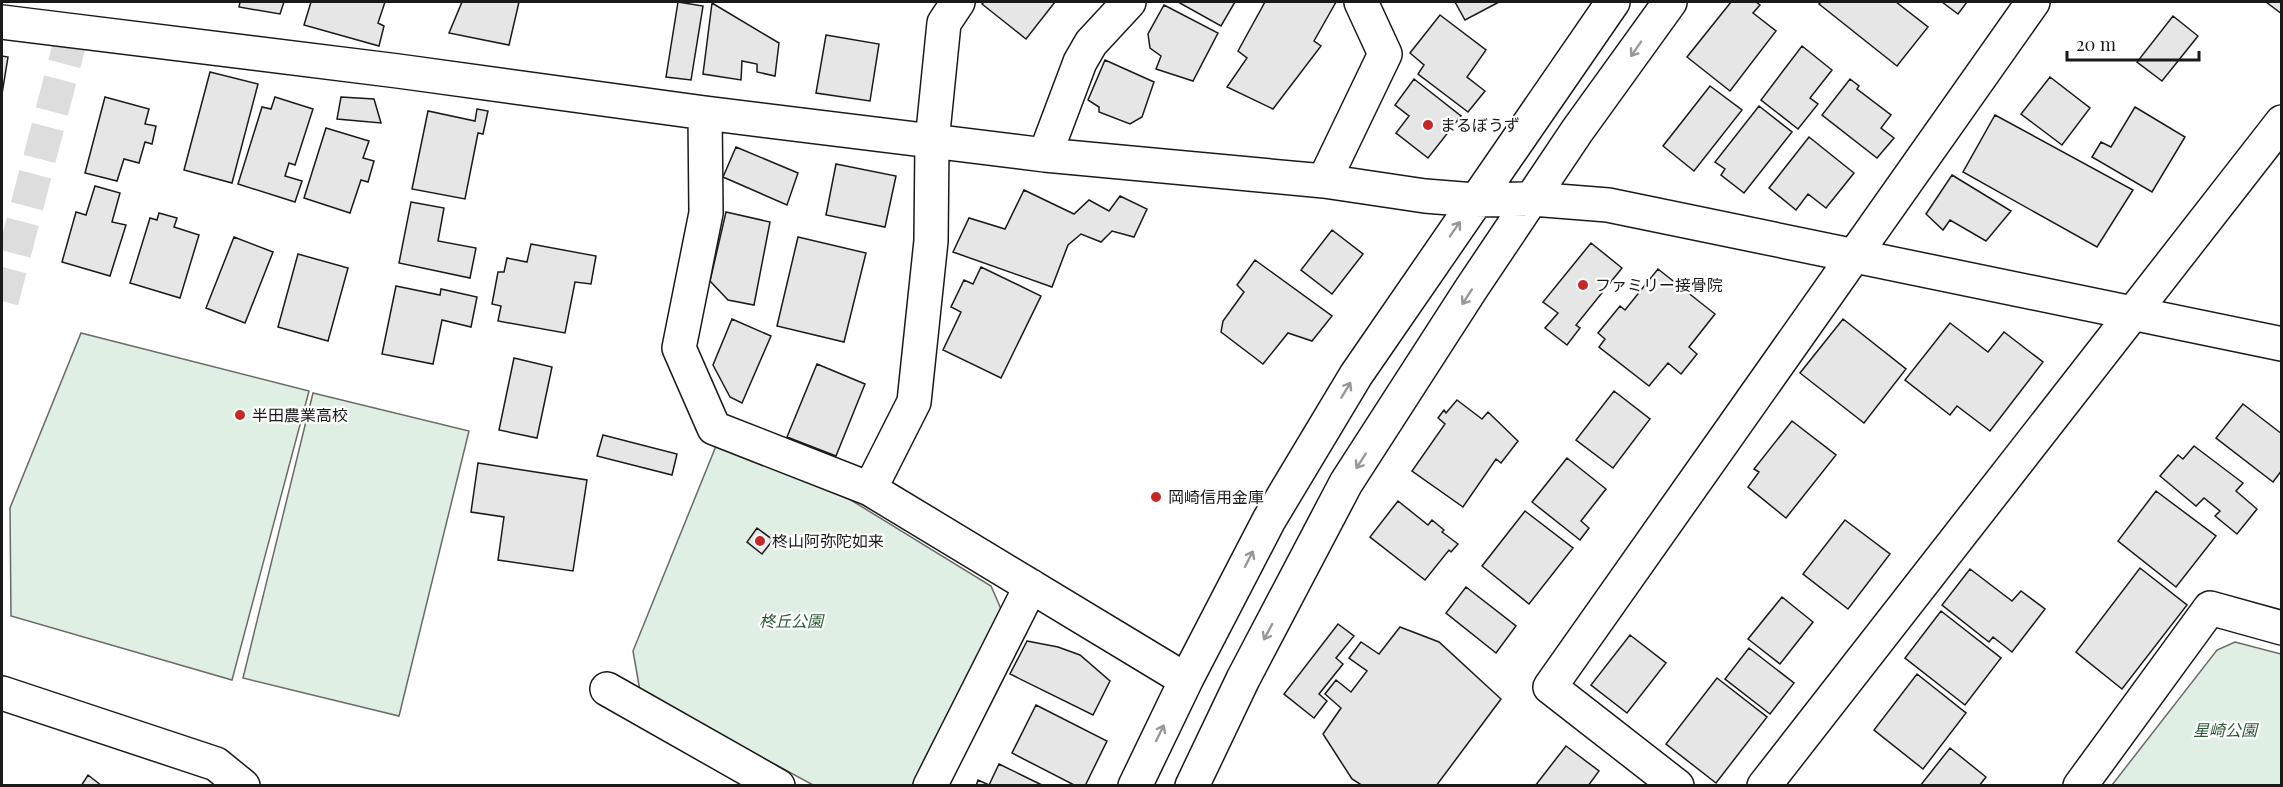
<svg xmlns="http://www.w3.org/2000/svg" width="2283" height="787" viewBox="0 0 2283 787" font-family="'Playfair Display','Noto Sans JP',serif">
  <rect width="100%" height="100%" fill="#fff"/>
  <path fill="#e0efe3" stroke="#6a6a6a" stroke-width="1.5" d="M81 333 309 391 232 680 11 616 10 508Z
    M313 393 469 431 399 716 243 678Z
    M716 446 828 486 991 586 1001 609 912 785H813L640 691 633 651Z
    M2235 642 2281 654V785H2112L2217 650Z"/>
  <path fill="#e6e6e6" stroke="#1a1a1a" stroke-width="1.5" d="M240 2H284L280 14 239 7Z
    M311 2H385L378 23 384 26 379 46 304 25Z
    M462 2H519L509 45 449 33Z
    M678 2 703 6 691 80 666 77Z
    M984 2H1055L1026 39 982 4Z
    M1178 2H1235L1221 26Z
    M1265 2H1336L1314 41 1321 46 1273 109 1227 87 1247 58 1238 51Z
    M1455 2H1499L1465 20Z
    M1731 2H1756L1760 5 1753 13 1776 31 1730 91 1687 57Z
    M1821 2H1896L1928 27 1897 66 1819 4Z
    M1942 2H1967L1958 14Z
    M2266 2H2282V14Z
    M712 3 779 43 775 76 757 72V64L742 61 741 80 703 74Z
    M1164 5 1218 33 1193 81 1156 69 1161 56 1150 48 1148 34Z
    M1440 15 1486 50 1467 77 1485 91 1468 112 1418 74 1424 65 1410 53Z
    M2173 16 2198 36 2162 81 2137 62Z
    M826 35 879 44 870 101 816 93Z
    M1802 46 1832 70 1810 98 1818 104 1798 129 1761 100Z
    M2 56 8 57 2 94Z
    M1105 60 1154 82 1142 117 1130 124 1099 112V107L1088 100Z
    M210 72 258 84 232 183 184 170Z
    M2050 77 2090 108 2062 145 2021 114Z
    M1414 79 1461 116 1428 158 1396 133 1409 116 1395 105Z
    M1850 79 1859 86 1857 89 1891 115 1881 128 1894 138 1877 158 1822 115Z
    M1710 86 1742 110 1694 171 1663 146Z
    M105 97 149 109 145 124 156 126 152 144 145 142 139 163 124 159 117 181 85 173Z
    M275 97 313 109 295 165 289 163 285 176 302 181 295 202 238 184 262 107 271 109Z
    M341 97 374 99 381 123 337 119Z
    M1759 106 1792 132 1744 193 1721 175 1725 169 1715 162Z
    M2135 107 2185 137 2152 192 2092 157 2101 142 2111 147Z
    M477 109 488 111 483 134 478 133 465 199 412 189 428 111 475 121Z
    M1995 115 2133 190 2097 247 1963 172Z
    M326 128 369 141 363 158 374 161 368 182 361 180 350 213 304 198Z
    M1809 137 1854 173 1826 208 1808 194 1796 210 1769 188Z
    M736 147 798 173 787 205 723 177Z
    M836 164 896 176 885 227 826 215Z
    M1952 175 2011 211 1986 241 1950 220 1943 230 1926 214Z
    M95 186 120 193 112 222 126 225 110 276 62 262 76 212 86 215Z
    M1024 190 1074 214 1089 200 1109 211 1120 196 1147 209 1134 237 1112 231 1101 242 1081 234 1068 245 1052 287 953 252 969 218 1005 229Z
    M411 202 444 208 438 241 476 248 470 278 399 263Z
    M726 212 770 222 754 305 728 300 710 281Z
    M159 213 177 218 174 227 199 235 180 298 130 283 150 218 157 220Z
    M1332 230 1363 254 1332 294 1301 270Z
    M234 237 273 252 245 323 206 308Z
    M798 237 866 253 844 342 777 326Z
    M1591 243 1622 268 1576 325 1580 328 1567 345 1545 328 1558 313 1543 302Z
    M531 244 596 256 591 284 575 282 565 333 498 321 501 306 492 304 498 272H504L507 258 527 262Z
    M298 254 348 268 328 341 278 327Z
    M1255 260 1332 316 1312 341 1288 333 1263 364 1221 332 1223 321 1244 292 1237 285Z
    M981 267 1041 296 1001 378 943 350 961 312 951 307 964 280 973 284Z
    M1658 269 1715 314 1689 347 1697 354 1681 374 1668 363 1649 386 1599 347 1605 339 1598 333 1620 306 1625 310Z
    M396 286 440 295 441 289 477 297 471 327 442 320 433 364 382 354Z
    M732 319 771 336 742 403 730 397 713 365Z
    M1843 319 1906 369 1864 423 1800 373Z
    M1950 323 1988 352 2004 332 2043 362 1990 431 1957 406 1950 415 1905 380Z
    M514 358 552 367 537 438 499 430Z
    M817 364 865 384 836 456 787 437Z
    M1614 391 1650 419 1613 468 1576 440Z
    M1457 400 1482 419 1488 412 1518 441 1501 463 1496 459 1463 507 1412 471 1445 424 1438 418 1444 410 1446 413Z
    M2243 404 2282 434V470L2273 482 2216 438Z
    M1792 421 1836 455 1786 518 1748 487 1759 472 1754 469Z
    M603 435 677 454 672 475 597 456Z
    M2194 446 2243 483 2236 491 2257 509 2237 534 2215 516 2220 511 2204 498 2196 506 2160 476 2178 455 2183 459Z
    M1567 458 1606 489 1581 521 1589 528 1580 540 1532 502Z
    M478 463 587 480 573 571 498 560 504 517 471 512Z
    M2156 491 2216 536 2176 587 2118 541Z
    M1398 501 1428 525 1432 520 1444 530 1442 532 1458 544 1451 552 1449 550 1425 580 1370 537Z
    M1525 511 1573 548 1529 604 1482 566Z
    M1845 520 1890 554 1848 609 1803 574Z
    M757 528 773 540 762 554 747 542Z
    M2140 568 2187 605 2122 689 2076 652Z
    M1970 569 2012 601 2021 591 2045 609 2012 652 1993 637 1989 642 1942 605Z
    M1466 587 1516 626 1496 653 1446 613Z
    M1782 597 1813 622 1780 664 1748 639Z
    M1941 611 2001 658 1965 705 1905 658Z
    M1338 624 1354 636 1336 658 1343 664 1319 694 1327 701 1314 718 1284 694Z
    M1400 627 1439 642 1501 699 1436 786H1363L1352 779 1323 734 1341 708 1325 694 1336 680 1351 692 1367 671 1349 658 1361 642 1379 654Z
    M1630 635 1666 663 1627 713 1591 685Z
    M1027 641 1058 647 1080 655 1110 681 1093 715 1010 674Z
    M1749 648 1794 683 1770 714 1725 679Z
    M1917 674 1966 713 1923 769 1874 730Z
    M1717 678 1767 717 1716 783 1666 744Z
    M1036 705 1107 741 1085 786H1076L1012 753Z
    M1566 746 1599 771 1588 786H1535Z
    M1950 748 1986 777 1979 786H1920Z
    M999 764 1044 786H976L978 780 989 785Z
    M88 775 102 786H81Z"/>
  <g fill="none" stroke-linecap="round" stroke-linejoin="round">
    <path stroke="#ddd" stroke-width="33" stroke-dasharray="33 16" stroke-linecap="butt" d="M2 301 73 31"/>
    <defs>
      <path id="minor" d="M2 22 398 71 705 113 1045 155 1324 181 1425 196 1475 200 1532 199 1608 205 2282 344
        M705 113 706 213 679 348 714 428 870 489 1186 680
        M1045 155 1080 62 1091 43 1129 2
        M1324 181 1385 54 1361 2
        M870 489 914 402 931 241 932 142 944 23 958 2
        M607 689 778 786
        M2 693 216 764 243 786
        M930 786 1031 586
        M1135 786 1186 680 1269 520 1356 375 1613 2
        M1192 786 1243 679 1346 483 1471 289 1577 131 1670 2
        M1677 786 1550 687 2033 2
        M1764 786 2282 122
        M2080 786 2210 608 2282 628"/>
    </defs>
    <use href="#minor" stroke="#1a1a1a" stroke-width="36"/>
    <use href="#minor" stroke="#fff" stroke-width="33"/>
  </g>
  <defs><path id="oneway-shaft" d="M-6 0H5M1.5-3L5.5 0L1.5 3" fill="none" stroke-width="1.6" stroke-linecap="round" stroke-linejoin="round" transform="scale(1.5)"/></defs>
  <g stroke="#989898">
    <use href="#oneway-shaft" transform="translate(1636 49) rotate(125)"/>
    <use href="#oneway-shaft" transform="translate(1455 229) rotate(-55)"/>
    <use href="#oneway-shaft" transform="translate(1467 297) rotate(123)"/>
    <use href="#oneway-shaft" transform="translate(1346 390) rotate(-59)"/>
    <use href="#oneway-shaft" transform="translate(1361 461) rotate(123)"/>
    <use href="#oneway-shaft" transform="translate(1249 559) rotate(-63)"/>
    <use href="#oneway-shaft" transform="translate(1268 632) rotate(118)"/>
    <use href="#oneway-shaft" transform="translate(1160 733) rotate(-64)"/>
  </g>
  <g fill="#c62828" stroke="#fff" stroke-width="2">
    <circle cx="1428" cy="125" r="6"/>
    <circle cx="1583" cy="285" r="6"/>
    <circle cx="240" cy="415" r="6"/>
    <circle cx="1156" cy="497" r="6"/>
    <circle cx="760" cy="541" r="6"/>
  </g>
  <g text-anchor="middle" stroke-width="4.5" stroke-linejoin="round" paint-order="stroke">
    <g font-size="16" fill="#1a1a1a" stroke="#fff" text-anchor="start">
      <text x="1440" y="131">まるぼうず</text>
      <text x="1595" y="291">ファミリー接骨院</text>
      <text x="252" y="421">半田農業高校</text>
      <text x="1168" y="503">岡崎信用金庫</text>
      <text x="772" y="547">柊山阿弥陀如来</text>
    </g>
    <g font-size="16" font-style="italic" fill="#2b5a34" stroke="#fff">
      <text x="791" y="627">柊丘公園</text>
      <text x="2225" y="736">星崎公園</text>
    </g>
  </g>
  <rect width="2283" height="787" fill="none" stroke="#1a1a1a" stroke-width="6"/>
  <path d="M2067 51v9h132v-9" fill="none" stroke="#1a1a1a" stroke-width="3"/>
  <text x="2076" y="51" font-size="18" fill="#1a1a1a" stroke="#ffffff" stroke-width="4.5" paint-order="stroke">20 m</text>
</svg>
